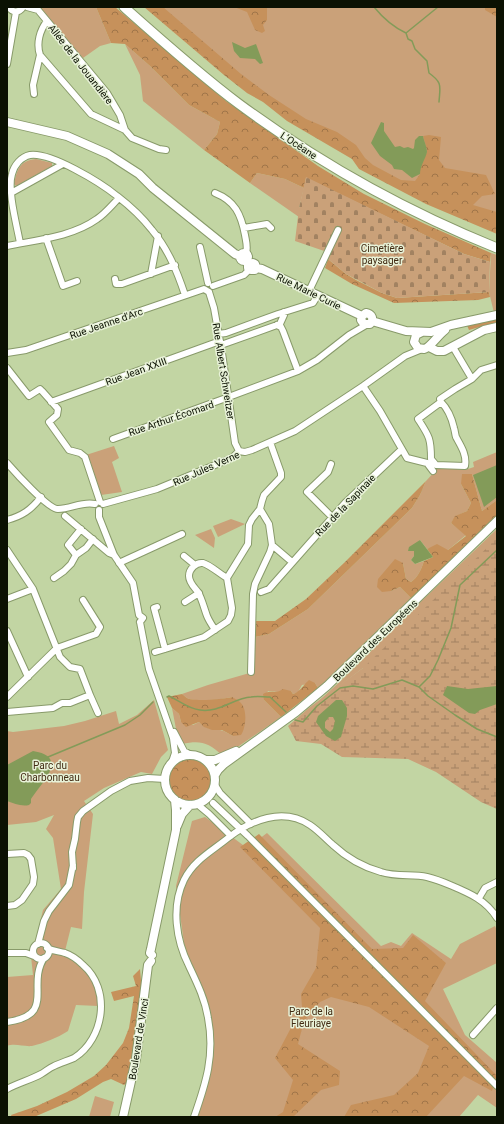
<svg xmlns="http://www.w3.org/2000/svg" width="504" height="1124" viewBox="0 0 504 1124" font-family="Roboto,sans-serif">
  <defs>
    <pattern id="forest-crowns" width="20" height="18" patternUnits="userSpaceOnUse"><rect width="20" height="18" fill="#c6915b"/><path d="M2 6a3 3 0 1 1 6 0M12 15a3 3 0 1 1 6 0" fill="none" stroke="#9f7549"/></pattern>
    <pattern id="wetland-marsh" width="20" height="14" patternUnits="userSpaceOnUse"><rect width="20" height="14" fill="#caa179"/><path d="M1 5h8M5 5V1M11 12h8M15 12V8" fill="none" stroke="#a28261"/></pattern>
    <pattern id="cemetery-stones" width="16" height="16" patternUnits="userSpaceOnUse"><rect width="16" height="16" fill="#caa179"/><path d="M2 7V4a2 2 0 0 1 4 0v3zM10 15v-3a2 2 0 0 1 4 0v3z" fill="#a28261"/></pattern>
  </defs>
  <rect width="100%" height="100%" fill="#c2d5a3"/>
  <path fill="#caa179" d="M37 7H96L111 43 100 46 83 58Z
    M150 7H497V224L411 189 340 150Z
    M125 44 150 66 189 105 220 122 217 134 204 150 143 101 140 75Z
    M36 159 52 163V166L16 186 14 184C17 170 19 161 36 159Z
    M257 173 285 179 304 188 299 208V217L250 183Z
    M491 253 497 255V316L495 317 489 292Z
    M114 446 119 458 112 462 122 492 101 495 86 455Z
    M497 452V500L482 511 472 474 461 484 471 503 467 511 456 516 451 523 466 535 448 550 431 548 427 549 420 540 414 551V556L411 560 415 564 424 561C421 570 418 577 411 582L406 579 403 563 391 591 400 587 412 599 357 653 318 688 315 683 302 685 298 692 293 694 291 691 278 692 268 691 264 700 281 717 239 746 222 755C208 742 200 740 182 744L176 729 172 708 179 714 181 722 193 725 199 722C207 730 210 728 220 730 225 731 229 734 233 736L232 697C224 699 194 703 187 698 185 697 184 695 182 694L208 685 253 672 255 637 269 634 308 609 412 508 420 495 426 481 439 467 465 470 474 467 473 462Z
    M231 519 245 524 218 537 213 526Z
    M211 529 215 538 214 548 195 535Z
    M497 529V621L368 669 363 668 313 706C342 681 367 655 394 628 428 594 463 562 497 529Z
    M154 700 168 750 161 757 152 774 141 772 104 788 84 801 93 814 84 892 82 929 71 927 64 955 75 961 90 974 99 993 98 1006 76 1005 68 1031C57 1038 44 1043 32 1046 24 1047 15 1043 7 1046V977L33 975 30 947 36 939 43 910 61 889 53 838 46 829 54 815 36 822 7 825V731L13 732 64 726 85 721 116 711 119 724 137 715Z
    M205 817 247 848 267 833 381 946 391 942 401 946 412 933 451 959 460 944 495 926 497 931V963L443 989 465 1035 497 1063V1108L478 1095 459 1117H196L212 1059 210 1013 187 958 184 943 176 886 192 821Z
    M95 1096 114 1102 110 1117H89Z"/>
  <path fill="url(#forest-crowns)" d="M96 7H115L226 101 318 166 364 194 425 224 491 253 490 262 464 254 306 178 304 188 285 179 257 173 250 183 204 150 217 134 220 122 189 105 150 66 125 44 111 43Z
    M144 7H163L241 74 269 95 306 119 337 132 356 145 365 158 373 165 401 180 415 181 420 174V168L426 154 427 150 423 136 429 135 441 137 439 160 445 168 486 175 495 194 482 196 473 205 497 212V234L426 204 359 169 352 159 287 121 263 102 247 93 224 75Z
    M234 7H267V20L263 25 265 31 262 33 255 30 247 12Z
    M485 7H497V17L485 10Z
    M328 259 346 274 356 280 382 293 397 298 489 292 490 297 478 300 394 303 352 284 325 268Z
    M497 316V322L469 330 466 323Z
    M462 474H472L482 511 497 500V515L412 599 400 587 391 591 382 592 377 587 378 579 395 559 403 563 406 579 411 582C418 577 421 570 424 561L433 557 427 549 437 544 448 550 466 536 451 523 455 516 467 511 471 503 461 484Z
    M426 481 420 495 412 508 308 609 269 634 255 637V621H275L306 599 345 562Z
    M309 680 315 683 318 688 281 717 264 700 263 694C272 689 274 695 283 689L291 691 293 694C300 692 304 684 309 680Z
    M182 694C184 695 185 697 187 698 194 702 224 699 232 697 235 699 238 700 240 702 248 709 246 728 241 735L233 736 222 730H212L204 727 199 722 186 727 181 722 179 714 172 708 167 697Z
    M169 781a22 22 0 1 1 44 0a22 22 0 1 1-44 0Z
    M259 834 372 949 403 948 413 935 446 963 425 1001 497 1076 492 1091 464 1076 426 1117H344L351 1105 394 1095 418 1073 429 1046 369 1007 331 997 320 1002 304 1021 298 1044 340 1071 339 1085 321 1090 293 1117H275L283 1112 293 1080 275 1058 302 1007 301 994 316 968 320 928 240 847Z
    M140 969 142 992 129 1081 124 1085 111 1079 103 1082 76 1099 34 1117H12L11 1115 37 1106 67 1092 94 1076 106 1065 123 1043 129 1028 134 996 114 1001 111 992 136 986 133 976Z"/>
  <path fill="url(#wetland-marsh)" d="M497 538V809L481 802 436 772 408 759 342 757 321 744 296 741 288 726 310 707 363 668Z"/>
  <path fill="url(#cemetery-stones)" d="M306 177 464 254 490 262 489 292 397 298 382 293 346 274 328 259 330 253 295 241 299 208Z"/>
  <path fill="#839b59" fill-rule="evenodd" d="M232 42 245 48 256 44 263 63 260 64 255 59 240 58 234 51Z
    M381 122 384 123V131L395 147 400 146 404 148 408 147 413 149 414 148 415 140 419 136H423C424 141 427 147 427 152 425 160 420 166 420 174L412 178 402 170 394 169 392 165 380 156 371 143Z
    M497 465V497L484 507 473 475Z
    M420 540 433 557 415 564 411 560 414 556V551H408L409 547Z
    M447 686 468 689 497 686V704L480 710 475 714 469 713 443 695Z
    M336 700H342L347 708V716L341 737 335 741 326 736 316 722 318 716ZM329 717H333L335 721 333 729 330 732 325 728V722Z
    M33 751C70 757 42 782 31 799V803L29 805C21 807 14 803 7 801V765Z"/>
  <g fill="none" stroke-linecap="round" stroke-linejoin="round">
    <path stroke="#839b59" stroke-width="1.5" d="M374 7C383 18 393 27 406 33L438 7
      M406 33 408 39 412 41 415 49 427 61 429 73C443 83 440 86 439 102
      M419 687 430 676 438 660 451 628 460 585 497 550
      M167 697 169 696C180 701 188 709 200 710 219 713 234 698 251 697 257 696 264 697 270 697L286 712
      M295 720 303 722 317 706 340 688 353 686 373 689 402 680 419 687 428 696 455 715 477 729 497 737
      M48 757 125 725 140 715 153 702"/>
    <defs>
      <path id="minor" d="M9 7C12 13 19 13 23 7
        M27 7 38 10 107 93 120 115 125 130
        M47 21C40 30 36 43 40 55L91 114 125 130 132 138 159 149 166 150
        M7 64 16 12
        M34 94 33 85 40 55
        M11 193 63 164
        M215 193C235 201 241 214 245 235 246 241 248 247 246 253
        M244 228 267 224 271 228
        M46 238 63 286 77 281
        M20 243C17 226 7 190 12 174 14 165 21 157 30 155 51 152 101 183 117 196 130 206 142 217 152 230 168 249 177 271 185 295
        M7 246C36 240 72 237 97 219 105 214 112 205 119 198
        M200 247 208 283
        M151 274 158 236
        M115 279 116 284H122L175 265
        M213 286 244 275 249 270
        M309 291 338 230
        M209 292 214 308 222 353 235 443 239 451
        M277 325 281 327 283 331 298 371
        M279 326 284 315V312
        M218 334 226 333 278 314 313 303 318 295
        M221 345 277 325
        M453 347 472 379 481 370 497 365
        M7 353 26 350 204 289 209 292
        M7 368 29 396 40 389 42 391 58 409 57 415 49 422 69 450 80 453 85 457 100 502
        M363 386 380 411 407 458 427 463 433 471
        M51 402 220 341
        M441 402C448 409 452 419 454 428 455 431 455 434 456 437 461 446 467 455 465 466L436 465 431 459C431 438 429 436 418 419Z
        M441 402 440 399 455 389 472 379
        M113 439 226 398 298 371 317 360 349 335 366 325
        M239 451 245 452 252 450 295 431 363 386 405 356 422 349
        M7 463C14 471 49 510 58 509 71 509 82 501 95 504
        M331 464 328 472 307 492 332 517
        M103 504 157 489 227 460 233 457 239 451
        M99 510V517L114 555 133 583 139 615 143 618 140 622
        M65 516 109 553 114 555
        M7 520C22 516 31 510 41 497
        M272 545 292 562
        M7 550 33 589 60 657 70 667 80 669 90 695 70 703H62L53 708 7 712
        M76 555 68 545 81 529
        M184 556 195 565
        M119 563 182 534
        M54 578 64 571 71 564 76 555 86 548 93 539
        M261 592 269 589 345 503 401 450
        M7 599 33 589
        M185 602 199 593
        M157 607 154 608 165 649 204 637 228 621 231 615 232 608 227 578 248 544 249 525 252 519 260 509
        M140 622 149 669 173 738 175 753 172 762
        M215 630C212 625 209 621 207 616 204 608 202 599 198 592 195 588 189 583 189 576 189 569 196 562 203 563 210 565 220 574 227 578
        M7 631 28 677
        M155 652 165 649
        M251 672 253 594 255 584 270 552 272 545 269 524 260 509 262 501 264 495 281 477V473L270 442
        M90 695 98 713
        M7 697 57 648 96 634 100 627 83 600
        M174 732 184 751 191 755
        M215 785 220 793 251 824
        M213 803 248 836 497 1086
        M197 804 209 814 231 836
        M7 854 24 853 28 855 31 859 34 877 33 884 22 900 15 905 7 906
        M73 868 72 852 75 839 77 822 78 817 83 811 111 791 130 781 148 778 165 779
        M479 898 485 888 497 882
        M33 951a8 8 0 1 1 16 0a8 8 0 1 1-16 0Z
        M38 944 44 921 49 911 69 885 73 865
        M7 953H26L34 956
        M7 1022C57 1015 26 986 44 958
        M473 1035 497 1008
        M7 1089C18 1083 30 1080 41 1074 45 1072 49 1068 54 1066 60 1063 67 1061 74 1058 105 1038 111 989 83 965 78 960 71 955 65 953 58 951 53 951 47 948
        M194 1117C206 1083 215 1055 208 1018 205 999 197 983 189 966 176 940 171 907 184 880 194 860 212 851 228 838 251 820 283 807 310 825 319 831 326 839 333 845 347 858 363 867 381 872 396 877 412 874 427 877 435 879 443 882 450 885 469 893 486 900 497 918"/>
      <path id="major" d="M7 122 67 136 108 154 139 174 153 188 235 254 240 256
        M240 257a4 4 0 1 1 8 0a4 4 0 1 1-8 0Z
        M256 268 255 264 253 263 248 265V268L251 270H255L256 268 262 269 362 316
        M362 316 361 320 364 324H370L372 321
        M362 316 366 313C371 314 373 317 372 321
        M372 321 406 331 431 332 451 325 497 315
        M422 332 416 335 414 342 418 348 424 349C430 348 438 335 445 330
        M429 347 437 351H444L484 330 497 327
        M165 780a25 25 0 1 1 50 0a25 25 0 1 1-50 0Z
        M206 760H215L236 751
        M215 775 218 770 224 764 296 712 327 686 497 521
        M177 826 182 814 190 805
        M152 955 150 953 151 949 176 830V810L175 800
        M123 1117 136 1059 148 965 151 961"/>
      <path id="highway" d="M124 7C161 40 199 74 239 104 319 163 405 211 497 248"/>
    </defs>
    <use href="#minor" stroke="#889a6a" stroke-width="8"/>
    <use href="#major" stroke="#889a6a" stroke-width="10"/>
    <use href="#highway" stroke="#889a6a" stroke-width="11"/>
    <use href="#minor" stroke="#fff" stroke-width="6"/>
    <use href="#major" stroke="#fff" stroke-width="8"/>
    <use href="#highway" stroke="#fff" stroke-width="9"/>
  </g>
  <g text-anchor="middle" stroke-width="3" stroke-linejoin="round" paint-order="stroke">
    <g font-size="10" fill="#0b1102" stroke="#e8f2d8">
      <text transform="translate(81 64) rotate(52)" y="4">Allée de la Jouandière</text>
      <text transform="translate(299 145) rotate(33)" y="4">L’Océane</text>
      <text transform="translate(309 291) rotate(26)" y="4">Rue Marie Curie</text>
      <text transform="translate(106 323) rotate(-19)" y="4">Rue Jeanne d'Arc</text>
      <text transform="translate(136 371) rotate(-20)" y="4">Rue Jean XXIII</text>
      <text transform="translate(224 371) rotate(81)" y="4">Rue Albert Schweitzer</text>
      <text transform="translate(171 418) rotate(-19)" y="4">Rue Arthur Écomard</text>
      <text transform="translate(206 468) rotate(-24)" y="4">Rue Jules Verne</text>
      <text transform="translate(345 505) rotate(-46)" y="4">Rue de la Sapinaie</text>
      <text transform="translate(375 640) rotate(-44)" y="4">Boulevard des Européens</text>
      <text transform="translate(138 1039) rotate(-81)" y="4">Boulevard de Vinci</text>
    </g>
    <g font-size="10" fill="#412a12" stroke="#e8f2d8">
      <text x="382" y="252">Cimetière<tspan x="382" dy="12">paysager</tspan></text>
      <text x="50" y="769">Parc du<tspan x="50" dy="12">Charbonneau</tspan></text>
      <text x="311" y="1015">Parc de la<tspan x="311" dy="12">Fleuriaye</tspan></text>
    </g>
  </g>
  <rect width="504" height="1124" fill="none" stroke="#0b1102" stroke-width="16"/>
</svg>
